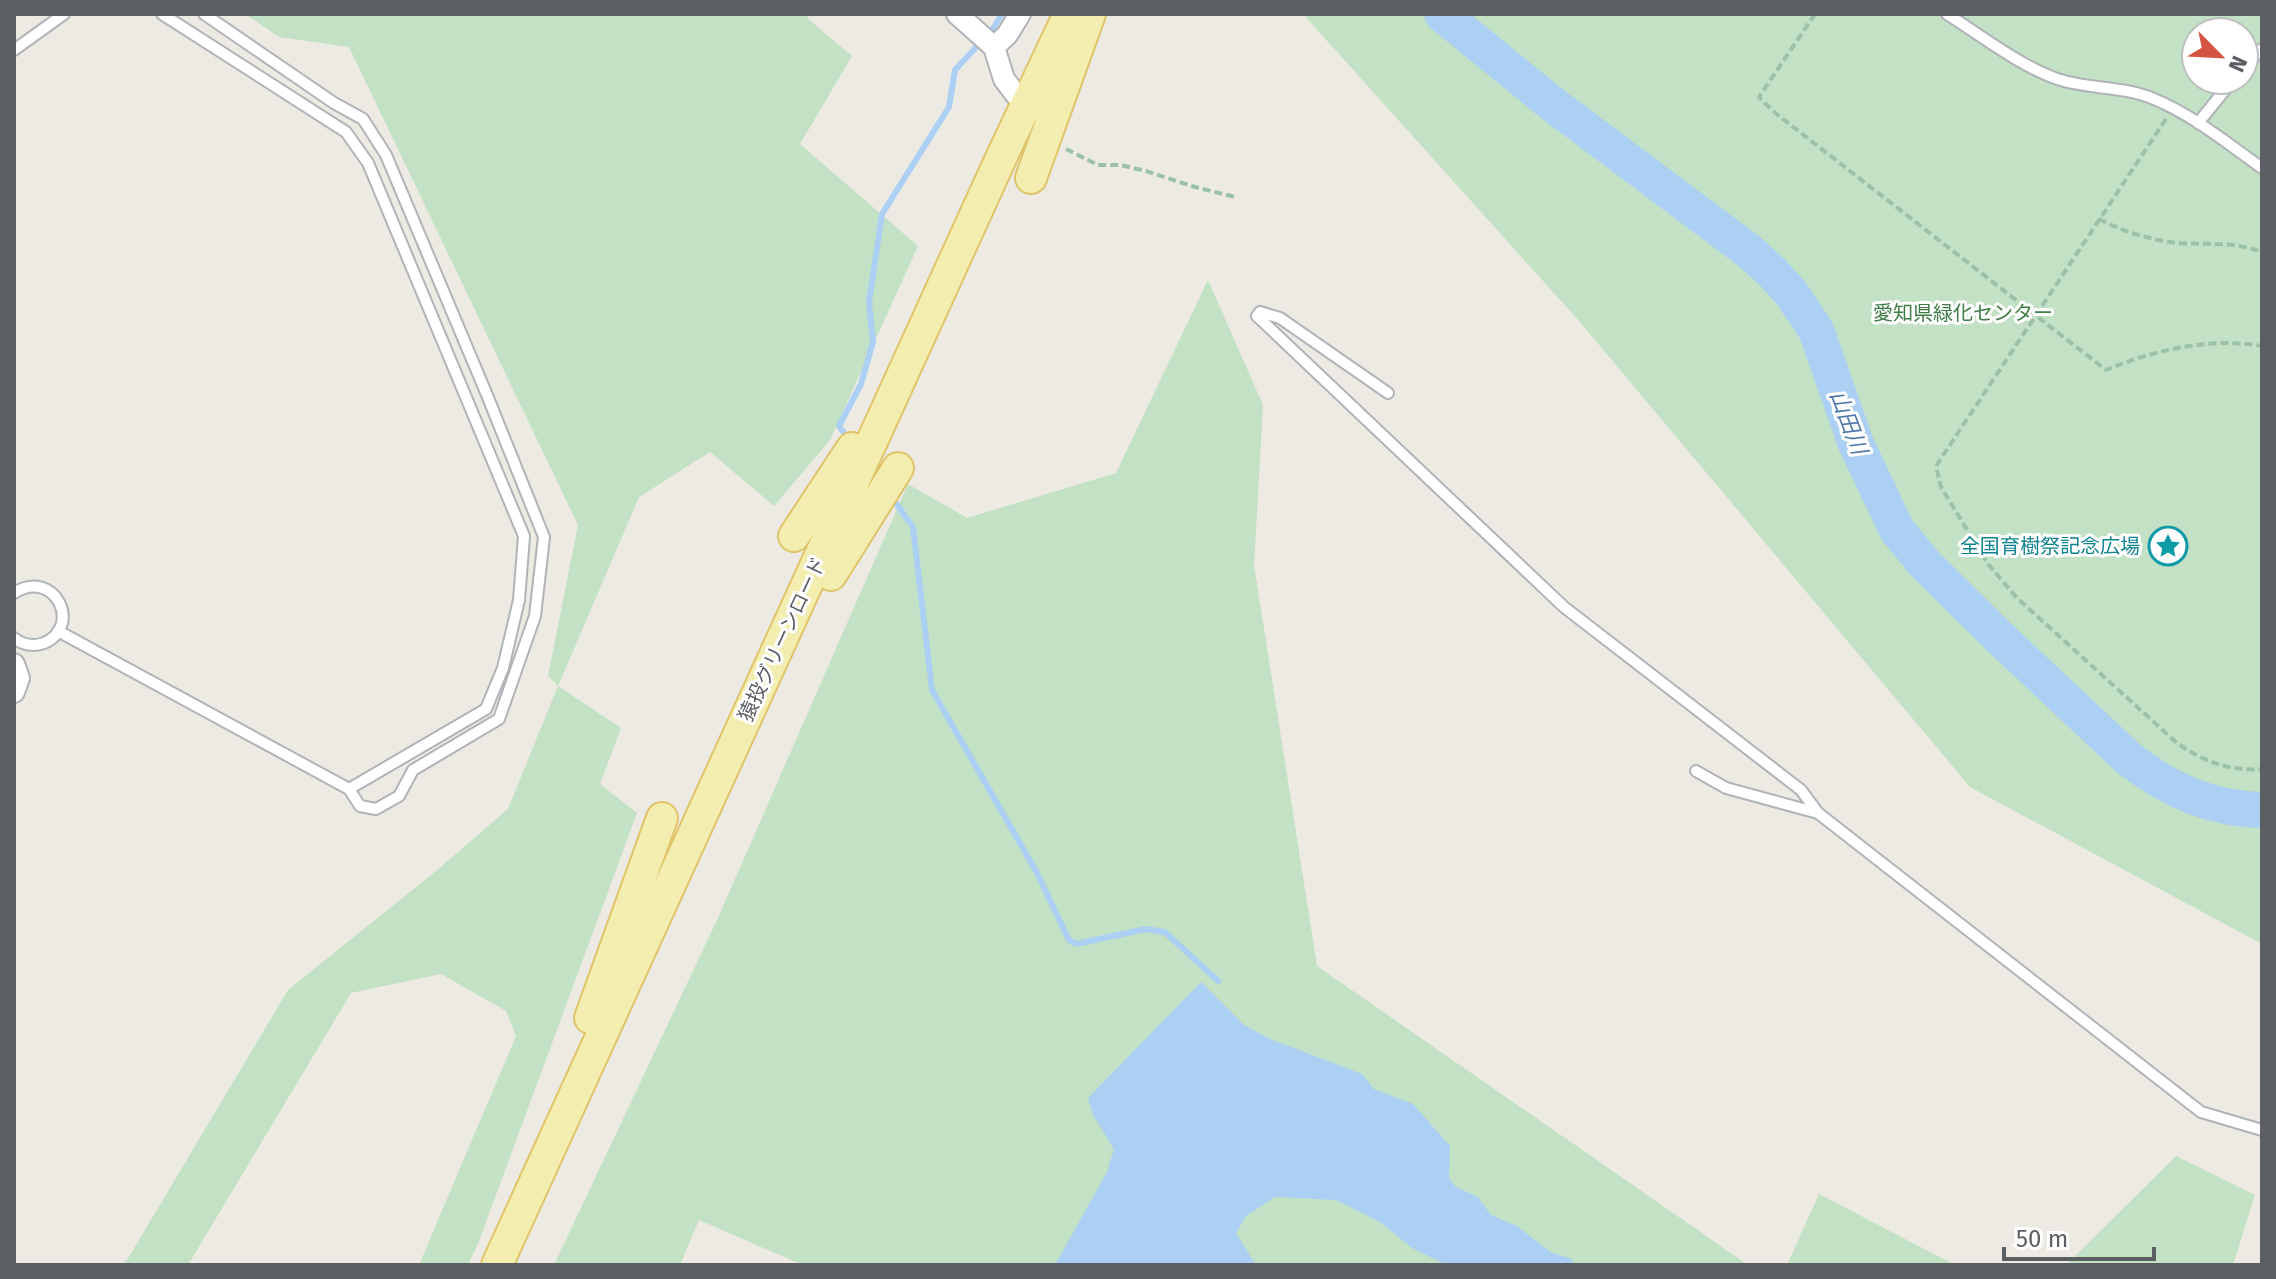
<svg xmlns="http://www.w3.org/2000/svg" width="2276" height="1279" viewBox="0 0 2276 1279" font-family="'Fira Sans','Noto Sans JP',sans-serif">
  <rect width="100%" height="100%" fill="#eceae3"/>
  <path fill="#c3e1c4" fill-rule="evenodd" d="M245 14H810L807 18 852 56 800 144 918 246 830 440 774 506 710 452 639 497 558 686 621 728 600 784 637 813 479 1241 468 1265H419L516 1036 506 1011 441 974 351 993 188 1265H124L288 990 436 871 508 809 558 686 548 676 578 525 349 47 279 37Z
    M1303 14H2262V944L1970 787 1579 321ZM2196 32H2244V80H2196Z
    M1208 280 1263 405 1254 565 1317 966 1748 1265H803L699 1220 680 1265H554L718 918 908 484 967 518 1116 473Z
    M2176 1156 2255 1195 2233 1265H2066Z
    M1819 1194 1955 1265H1787Z"/>
  <path fill="#abd0f4" d="M1201 982 1244 1025 1270 1039 1362 1074 1374 1089 1413 1104 1450 1146 1449 1178 1456 1187 1478 1197 1491 1215 1517 1226 1552 1253 1570 1258 1575 1265H1447L1412 1248 1380 1222 1336 1200 1275 1197 1246 1216 1236 1233 1256 1265H1055L1107 1172 1114 1149 1093 1115 1088 1098Z"/>
  <g fill="none" stroke-linecap="round" stroke-linejoin="round">
    <path stroke="#abd0f4" stroke-width="6" d="M850 441 839 426 861 384 873 342 869 302 882 214 949 107 955 70 992 30 1002 14
      M890 495 913 527 932 690 1036 871 1069 940 1076 944 1146 929 1159 931 1166 933 1218 981"/>
    <path stroke="#abd0f4" stroke-width="36" d="M1442 14 1551 103 1750 252 1772 272 1791 293 1816 330 1856 444 1897 530 1925 564 1999 637 2129 759C2169 790 2211 809 2262 810"/>
    <defs>
      <path id="service" d="M162 14 346 132 368 163 524 536 519 600 503 668 486 709 349 789
        M1947 14C1982 36 2025 70 2064 81 2094 89 2126 87 2154 99 2193 115 2228 144 2262 168
        M14 50 64 14
        M2244 67 2262 49
        M2198 123 2233 80
        M1388 393 1280 318 1260 312 1257 316 1564 607 1801 790 1818 813 2201 1112 2262 1130
        M14 593C55 567 83 627 44 643 33 647 23 645 14 638
        M58 631 349 789 360 806 376 809 399 796 413 770 499 719 535 616 544 537 487 395 386 155 363 119 334 103 204 14
        M1696 771 1726 788 1818 813"/>
      <path id="minor" d="M957 14 994 47 1004 79 1016 95
        M994 47 1007 35 1020 14
        M14 664 19 678 14 692"/>
      <path id="primary" d="M1031 178 1090 14
        M794 536 852 448
        M831 575 898 468
        M590 1018 662 818
        M497 1265 1001 158 1069 14"/>
    </defs>
    <use href="#service" stroke="#b0b3b7" stroke-width="14"/>
    <use href="#minor" stroke="#b0b3b7" stroke-width="24"/>
    <use href="#primary" stroke="#dfc469" stroke-width="34"/>
    <path stroke="#9cc1a9" stroke-width="4" stroke-dasharray="8 4" stroke-linecap="butt" d="M1815 14 1759 97 1774 112 2106 370C2154 350 2210 337 2262 346
      M2166 119 1936 466 1941 487 1988 564 2017 598 2177 743C2202 761 2231 772 2262 769
      M1066 149 1098 165H1120L1146 171 1195 187 1235 197
      M2099 219C2122 231 2150 240 2176 243 2206 245 2233 241 2262 252"/>
    <use href="#service" stroke="#fff" stroke-width="10"/>
    <use href="#minor" stroke="#fff" stroke-width="20"/>
    <use href="#primary" stroke="#f4edb0" stroke-width="30"/>
  </g>
  <defs>
    <symbol id="sight-ring" viewBox="-11 -11 22 22"><circle r="9.5" fill="#fff" stroke="#0f9aa8" stroke-width="1.5"/><path d="M0-6L1.8-2.2L6-1.7L2.9 1.2L3.7 5.4L0 3.3L-3.7 5.4L-2.9 1.2L-6-1.7L-1.8-2.2Z" fill="#0f9aa8"/></symbol>
  </defs>
  <g fill-rule="evenodd">
    <use href="#sight-ring" x="2146" y="524" width="44" height="44"/>
  </g>
  <g text-anchor="middle" stroke-width="6" stroke-linejoin="round" paint-order="stroke">
    <g font-size="20" fill="#3f7d45" stroke="#fff">
      <text x="1963" y="320">愛知県緑化センター</text>
    </g>
    <g font-size="20" fill="#0d838f" stroke="#fff" text-anchor="end">
      <text x="2140" y="553">全国育樹祭記念広場</text>
    </g>
    <g font-size="20" fill="#5b5e62" stroke="#fff">
      <text transform="translate(782 639) rotate(-65)" y="7">猿投グリーンロード</text>
    </g>
    <g font-size="22" font-style="italic" fill="#4f77ab" stroke="#fff">
      <text transform="translate(1849 422) rotate(69)" y="8">山田川</text>
    </g>
  </g>
  <rect width="2276" height="1279" fill="none" stroke="#5b5e62" stroke-width="32"/>
  <g transform="translate(2220 56) rotate(114)"><circle r="38" fill="#ffffff" stroke="#bdbfc0" stroke-width="2"/>
  <path d="M0-6L14 30L0 20L-14 30Z" fill="#d35542"/>
  <text y="-12" font-size="22" font-weight="bold" text-anchor="middle" fill="#5b5e62">N</text>
  </g>
  <path d="M2004 1247v12h150v-12" fill="none" stroke="#5b5e62" stroke-width="4"/>
  <text x="2016" y="1247" font-size="24" fill="#5b5e62" stroke="#ffffff" stroke-width="6" paint-order="stroke">50 m</text>
</svg>
